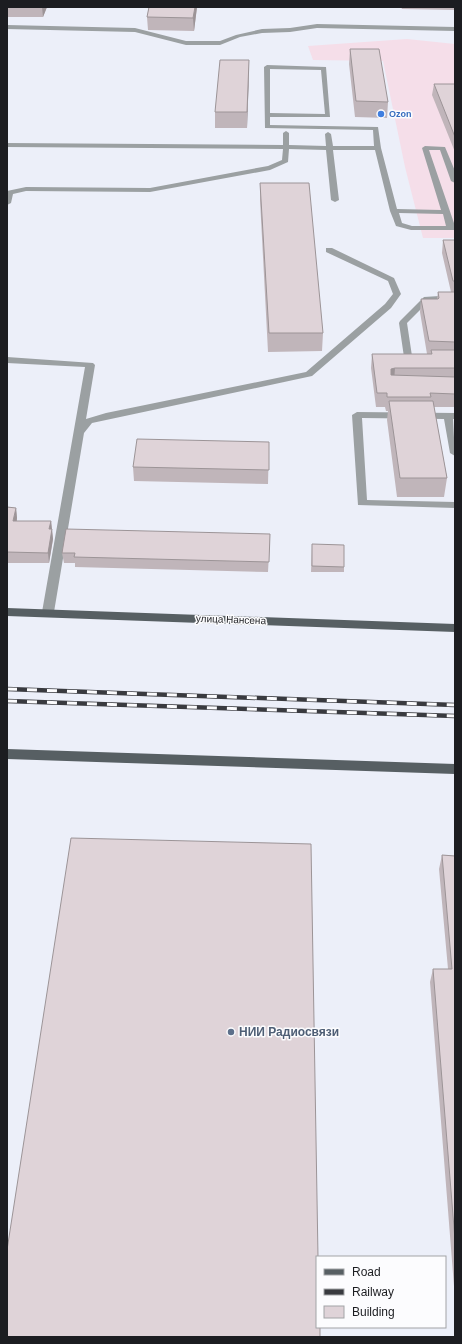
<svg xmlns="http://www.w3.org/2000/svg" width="462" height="1344" viewBox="0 0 462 1344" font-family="Helvetica,sans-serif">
  <rect width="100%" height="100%" fill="#eceff9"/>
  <path fill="#f5dee9" d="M407 39 455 44V238H423L405 167 383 61 313 60 308 46Z"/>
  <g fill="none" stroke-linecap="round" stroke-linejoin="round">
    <path fill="#9ba0a2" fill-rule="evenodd" d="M317 24 455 27V31L317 28 290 32 262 33 240 37 220 45H186L135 32 7 29V25L135 28 186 41H220L236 35 262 29 290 28Z
      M267 65 326 67 330 117H270V125L378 127 381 148 397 209 441 210 422 148 425 146 445 147 455 171V183L451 181 440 150H429L455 226V230H411L396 226 390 211 375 150H333L339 200 335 202 331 200 326 150 289 149 288 162 270 170 150 192 26 191 13 194 11 203 7 205V191L26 187 150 188 268 166 282 160 283 149 7 147V143L283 145V133L286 131 289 133V145L326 146 325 134 328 132 331 134 333 146H374L373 130 265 128 264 67ZM270 69 321 70 325 114 270 113ZM399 213 443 214 446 226H412L402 223Z
      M326 248H332L394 278 401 294 391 308 312 376 92 423 84 433 54 612 52 615H44L42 612 85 367 7 363V357L93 363 95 365 86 419 106 413 306 372 385 304 393 294 388 281 326 252Z
      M455 295V301H429L407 323 412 356 424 358 425 360 421 363 407 361 404 357 399 323 400 321 424 297Z
      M357 412 455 413V419H453L455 456 450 453 444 419 362 418 367 500 455 502V508L358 505 352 415Z"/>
    <path fill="#575f63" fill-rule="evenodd" d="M7 608 455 624V632L7 616Z
      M7 749 455 764V774L7 759Z"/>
    <defs>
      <path id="rail" d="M7 689 455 705
        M7 701 455 716"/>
    </defs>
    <use href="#rail" stroke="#393a3f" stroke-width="4.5"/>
    <use href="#rail" stroke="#fcfcfe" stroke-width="3" stroke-dasharray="10" stroke-linecap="butt"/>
  </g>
  <path fill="#c0b5ba" d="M7 7H47L43 17H7Z
    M149 7H197L194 31 148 30 147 17Z
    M401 7H455V10L402 9Z
    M350 49 388 102 387 118 355 117 349 64Z
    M249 60 247 128H215V112Z
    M434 84H455V152L432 95Z
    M260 183 323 333 322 351 268 352 260 200Z
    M443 240H455V407H434L447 478 444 497H397L387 420 388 411H386L385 407H376L371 368 372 354H427L420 312 421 299H437L438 292H451L442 253Z
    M269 442 268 484 134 481 133 467Z
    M7 507 16 508 17 518V521H51L53 539 49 563H7Z
    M270 534 268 572 75 567V563H64L62 553Z
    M312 544 344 567V572H311Z
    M442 855 455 856V1299L430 982 433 969H448L439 869Z"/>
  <path fill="#9c9497" d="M42 7H47L43 17Z
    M195 7H197L194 31 193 18Z
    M249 60V75L247 128V112Z
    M395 368 394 382 390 383 391 369Z
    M16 508 17 518 15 531 13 521Z
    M51 521 53 539 49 563 48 553 49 529Z"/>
  <path fill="#dfd3d8" stroke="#9c9497" d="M149 7H195L193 18 147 17Z
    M350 49H379L388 102 356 101Z
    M220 60H249L247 112H215Z
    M434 84H455V137Z
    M260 183H309L323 333H269Z
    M443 240H455V281H453Z
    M438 292H455V342L429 341 421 299H438L439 298Z
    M431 350H455V368H395L391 369V375L455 377V394L430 393 431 397H387V393H377L372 354H432Z
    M389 401H433L447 478H400Z
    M137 439 269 442V470L133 467Z
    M7 507 16 508 13 521H51L49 529H52L48 553 7 552Z
    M66 529 270 534 269 562 74 557 75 553H62Z
    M312 544 344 545V567L312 566Z
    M71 838 311 844 318 1257H317V1327H320V1337H7V1250Z
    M442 855 455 856V1240L433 969H452Z"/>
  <circle fill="#3f7fe0" stroke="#fcfcfe" stroke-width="1.5" cx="381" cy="114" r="4"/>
  <circle fill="#5c6f8a" stroke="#fcfcfe" stroke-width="1.5" cx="231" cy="1032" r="4"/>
  <g text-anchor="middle" stroke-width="3" stroke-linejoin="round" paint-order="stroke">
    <g font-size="9" font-weight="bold" fill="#366cbe" stroke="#fcfcfe" text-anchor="start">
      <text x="389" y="117">Ozon</text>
    </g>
    <g font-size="10" fill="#1c1d21" stroke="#fcfcfe">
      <text transform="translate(231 619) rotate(2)" y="4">улица Нансена</text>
    </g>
    <g font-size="12" font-weight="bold" fill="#4e5e75" stroke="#fcfcfe" text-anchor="start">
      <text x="239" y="1036">НИИ Радиосвязи</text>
    </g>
  </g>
  <rect width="462" height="1344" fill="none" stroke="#1c1d21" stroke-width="16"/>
  <rect x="316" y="1256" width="130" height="72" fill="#fcfcfe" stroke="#a2a3a6"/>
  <rect x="324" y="1269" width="20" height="6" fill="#575f63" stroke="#a2a3a6"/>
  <text x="352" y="1276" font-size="12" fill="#1c1d21">Road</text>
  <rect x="324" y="1289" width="20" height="6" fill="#393a3f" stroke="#a2a3a6"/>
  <text x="352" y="1296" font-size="12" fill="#1c1d21">Railway</text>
  <rect x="324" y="1306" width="20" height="12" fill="#dfd3d8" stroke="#a2a3a6"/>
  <text x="352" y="1316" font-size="12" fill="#1c1d21">Building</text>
</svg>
